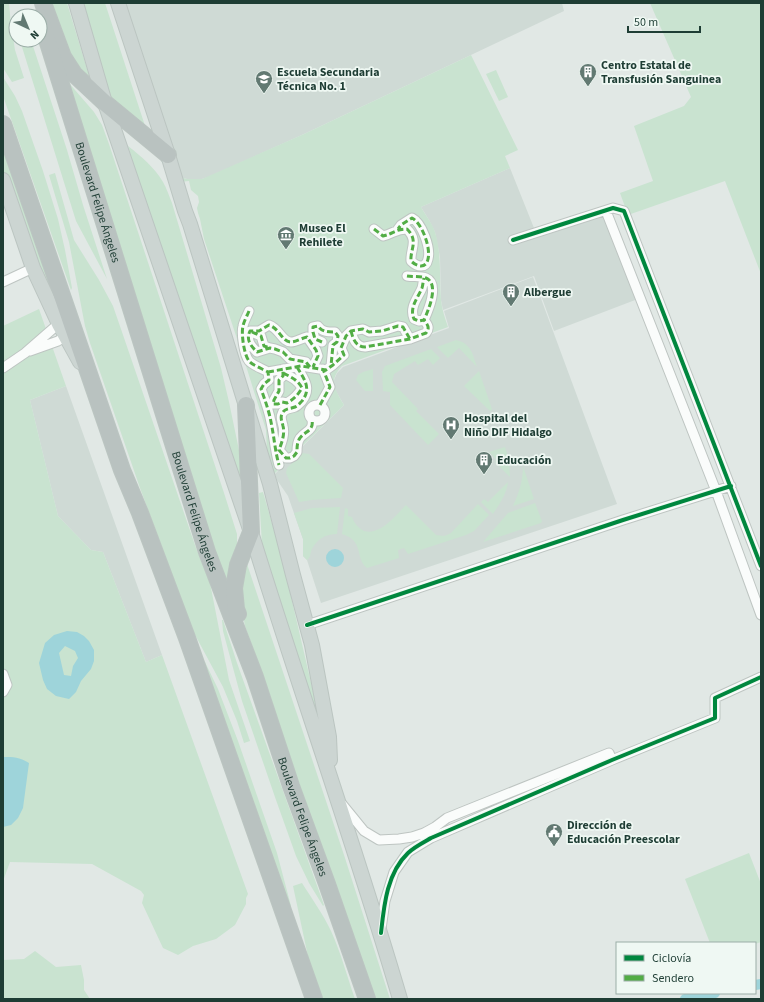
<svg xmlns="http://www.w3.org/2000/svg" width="764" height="1002" viewBox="0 0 764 1002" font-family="'Source Sans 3',sans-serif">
  <rect width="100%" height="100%" fill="#e1e8e5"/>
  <path fill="#cfdad5" d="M128 3H562L564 11 304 134 211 176 202 179 194 180 187 179 176 176 161 161 115 7Z
    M510 168 536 233 606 209 643 297 554 331 534 276 443 310 441 300 440 257 435 232 429 220 421 207Z
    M533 277 617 504 321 603 307 560 303 556V539L288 496 277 480 275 474 344 405 334 388V380L337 373 343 367 449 328 444 311Z
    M66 386 162 655 146 662 103 552 91 550 58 516 30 400Z"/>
  <path fill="#c9e3d0" d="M3 3H9L11 25 15 50 24 78 12 82 3 68Z
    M44 3H67L94 92 86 87Z
    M78 3H105L148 135 120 120 100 68Z
    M650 3H761V274L725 181 628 215 620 193 653 181 634 126 684 106 691 97Z
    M21 40H31L67 150 83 205 107 279 76 221 22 47Z
    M471 55 518 150 505 156 510 168 421 207C426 216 432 223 435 232 442 254 439 277 441 300 442 310 445 318 448 327L342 366C328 381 335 389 344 405L274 474 267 453 266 430 247 369 204 239 200 219 198 213 197 208 199 202 198 196 191 190 189 181 179 182 161 161 176 176 187 179H202L304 134Z
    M496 70 508 97 499 101 486 74Z
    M62 75 94 112 102 125 109 144 225 496 237 534V552L230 597 219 568Z
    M3 77 15 96 22 111 43 171 58 219 65 250 72 288 71 290 3 96Z
    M3 144 64 317 36 266 3 173Z
    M128 146C142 157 154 167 163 182 167 189 169 196 172 203L221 368 229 402 246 484 239 486 163 262Z
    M55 173 74 240 99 280 113 306 122 332 196 548 210 583 229 680 250 741 244 743 237 721 223 687 193 631 140 488 90 343 85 326 69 242 49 175Z
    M39 309 66 386 30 400 58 516 91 550 103 552 146 662 162 655 248 894 246 898V904L235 925 216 939 193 946 178 955 163 948 142 903 144 895 141 891 92 864 10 862 3 881V326Z
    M456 340C471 343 473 355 477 367L459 348 448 358 437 347Z
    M431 349 440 358 433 365 428 359 418 365 415 361 394 374 392 382 418 409 416 411 439 434 428 445 390 405V392L383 391 382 372 385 366Z
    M373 369V391H365L356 380 358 375 363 372Z
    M479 371 492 409 491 411 489 410 464 386Z
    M505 447 509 460 510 477 495 462 497 460 489 452Z
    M302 453 309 454 343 488 341 498 312 500 299 502 286 473 287 468Z
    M523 466 534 499 513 506C519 493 523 480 523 466Z
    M508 482C507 493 499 505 493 514L481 502 484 499 488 502Z
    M263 492 282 558 322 730 318 731 262 545 259 493Z
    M535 503 542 521 541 523 483 542 508 513Z
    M478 504 489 515 474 531 466 535 408 554 404 548 398 550 399 558 367 568C354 557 365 541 342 534L345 508 348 509V516L352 517C354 523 358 528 364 531 380 536 396 515 406 505L436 535 444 536 447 535 451 533Z
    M340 507 337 534C326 534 317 539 312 549 310 553 311 557 307 560L303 556V539L294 513 312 508Z
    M246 561 345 858 390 999H371L287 751 270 695 245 626 242 610 241 596Z
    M222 620H223L237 663 324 905 323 906 309 883 296 856 276 800 242 701 223 631Z
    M202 662H205L218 689 238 741 277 853 291 906 289 907Z
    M749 853 761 884V942L755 944V943H710L685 879Z
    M302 883C312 899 323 914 331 931 341 953 347 976 355 999H321L310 966 293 886Z
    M35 951 56 967 81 965 84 980V990L90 999H3V960L24 959Z"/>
  <path fill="#9ed4da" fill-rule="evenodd" d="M326 558a9 9 0 1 1 18 0a9 9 0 1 1-18 0Z
    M67 631 77 632 84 636 89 641 94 650V661L91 669 81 681 76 692 69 699 56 696 47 689 43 680 39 663 45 643 54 635ZM65 646 75 651 78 658 73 666 71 676 64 675 59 653Z
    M3 757C14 757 19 757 29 763L23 808 18 818 11 825 3 827Z"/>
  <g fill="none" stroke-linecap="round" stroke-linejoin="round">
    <path stroke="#9ed4da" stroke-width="10" d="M755 985 761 984
      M685 999 715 993"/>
    <defs>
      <path id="street" d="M606 211 716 491 761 615
        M374 229 383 236C393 234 395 229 407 229 419 241 410 249 411 261 417 267 426 269 428 259 431 248 422 223 412 218L401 225 398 229
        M513 240 613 208 624 211 761 566
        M407 276C413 277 421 276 426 278 440 284 428 311 424 320L419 321 414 319C409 307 418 298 422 288 423 285 423 281 424 278
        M3 282 33 268
        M249 311C247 316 244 321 243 326 241 333 244 355 249 361 252 365 263 369 268 372L269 380 264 384 261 389C265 400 269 411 271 422 274 436 275 451 279 465
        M351 331C353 339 356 347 365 347L410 339 426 333C430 328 428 325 424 320
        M251 332 261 336 264 346 270 348
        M322 342 315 339 313 332V327L318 326C322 332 328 332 335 332L338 336 337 342 333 345 331 366
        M30 351 58 341 70 333
        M297 367C304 379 312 388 302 401 300 403 298 406 295 407 290 409 284 408 282 414 280 418 282 421 283 426 285 434 282 442 279 450L286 458H290L294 456 297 452C297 447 297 442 300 438 305 431 314 431 312 420
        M310 367 306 362 290 359 283 352 275 349 270 348 257 352C250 345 246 340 250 331H259L269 325C280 329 282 342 291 342 296 342 302 338 307 337L316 350 318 356 313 367
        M3 368 25 353 56 326 63 321
        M268 372 301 366 326 370 333 365 344 355 341 348 346 336 351 331 363 329 369 332 382 331 398 326 403 327 410 339
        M283 373C291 377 298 380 302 388 298 395 294 399 287 403L282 402 278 404H273L274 400 279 391V380L283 376V369
        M309 413a8 8 0 1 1 16 0a8 8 0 1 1-16 0Z
        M320 405 330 387 323 369
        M307 625 623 520 731 486
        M3 674 7 685 3 692
        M342 804 364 831 379 840 399 839 412 837 424 833 435 827 447 818 609 753 612 760
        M381 929 385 901 394 872 408 852 431 838 612 760 715 718V698L761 677"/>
      <path id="primary" d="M76 3 105 103 251 532C299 688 354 842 400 999
        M118 3 168 155 185 211 190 224 270 484 293 575 312 645 329 737 330 760
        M3 180 33 268 59 324 80 362"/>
      <g id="highway">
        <path d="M43 3 63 57 74 74 105 103 168 155"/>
        <path id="s1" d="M40 17 207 552 255 677 291 786 327 884 367 999"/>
        <path d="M3 124 122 470 140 513 187 638 314 999"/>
        <path d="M238 614 236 609 234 588 238 565 251 532 246 405"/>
      </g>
    </defs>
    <use href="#street" stroke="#bec5c2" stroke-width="11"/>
    <use href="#primary" stroke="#bbc5c1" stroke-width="16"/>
    <use href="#highway" stroke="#bbc5c1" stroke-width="18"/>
    <use href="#street" stroke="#fafcfb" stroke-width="9"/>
    <use href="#primary" stroke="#ccd5d2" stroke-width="14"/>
    <use href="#highway" stroke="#b9c2c0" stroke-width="16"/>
    <path stroke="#52ad45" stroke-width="3" stroke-dasharray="6 3" stroke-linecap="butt" d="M374 229 383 236C393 234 395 229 407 229 419 241 410 249 411 261 417 267 426 269 428 259 431 248 422 223 412 218L401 225 398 229
      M407 276C413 277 421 276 426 278 440 284 428 311 424 320L419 321 414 319C409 307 418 298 422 288 423 285 423 281 424 278
      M249 311C247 316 244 321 243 326 241 333 244 355 249 361 252 365 263 369 268 372L269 380 264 384 261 389C265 400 269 411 271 422 274 436 275 451 279 465
      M351 331C353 339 356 347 365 347L410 339 426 333C430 328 428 325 424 320
      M252 332 261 336 264 346 270 348
      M322 342 315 339 313 332V327L318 326C322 332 328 332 335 332L338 336 337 342 333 345 331 366
      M297 367C304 379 312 388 302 401 300 403 298 406 295 407 290 409 284 408 282 414 280 418 282 421 283 426 285 434 282 442 279 450L286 458H290L294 456 297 452C297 447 297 442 300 438 305 431 314 431 312 420
      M310 367 306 362 290 359 283 352 275 349 270 348 257 352C250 345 246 340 250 331H259L269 325C280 329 282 342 291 342 296 342 302 338 307 337L316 350 318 356 313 367
      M268 372 301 366 326 370 333 365 344 355 341 348 346 336 351 331 363 329 369 332 382 331 398 326 403 327 410 339
      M283 373C291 377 298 380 302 388 298 395 294 399 287 403L282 402 278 404H273L274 400 279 391V380L283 376V369
      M320 405 330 387 323 369"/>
    <defs>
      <path id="cycleway" d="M513 240 613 208 624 211 761 566
        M307 625 623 520 731 486
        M381 933C384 905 387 873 408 853 414 847 424 842 431 838L612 760 715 718V698L761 677"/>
    </defs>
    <use href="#cycleway" stroke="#eff8f3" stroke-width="6"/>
    <use href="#cycleway" stroke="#00873e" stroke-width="4"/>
  </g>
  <defs>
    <symbol id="building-pin" viewBox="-11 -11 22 30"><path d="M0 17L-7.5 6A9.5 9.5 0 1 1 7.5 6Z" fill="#627972" stroke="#eff8f3"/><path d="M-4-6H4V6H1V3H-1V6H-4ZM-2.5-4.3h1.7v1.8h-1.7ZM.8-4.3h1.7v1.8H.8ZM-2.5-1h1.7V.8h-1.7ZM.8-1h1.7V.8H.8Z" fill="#fff"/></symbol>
    <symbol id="school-pin" viewBox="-11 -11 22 30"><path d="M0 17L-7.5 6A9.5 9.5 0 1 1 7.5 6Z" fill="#627972" stroke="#eff8f3"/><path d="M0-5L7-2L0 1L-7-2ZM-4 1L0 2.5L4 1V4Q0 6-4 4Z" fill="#fff"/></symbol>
    <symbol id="museum-pin" viewBox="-11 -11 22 30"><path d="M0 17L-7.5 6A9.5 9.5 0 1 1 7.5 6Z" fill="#627972" stroke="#eff8f3"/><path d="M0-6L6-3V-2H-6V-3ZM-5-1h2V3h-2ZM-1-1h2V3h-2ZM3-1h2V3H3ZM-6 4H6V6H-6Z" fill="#fff"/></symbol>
    <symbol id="hospital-pin" viewBox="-11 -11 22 30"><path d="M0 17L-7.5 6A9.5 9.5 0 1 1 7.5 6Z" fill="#627972" stroke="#eff8f3"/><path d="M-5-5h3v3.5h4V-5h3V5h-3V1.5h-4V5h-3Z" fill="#fff"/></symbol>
    <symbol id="civic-pin" viewBox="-11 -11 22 30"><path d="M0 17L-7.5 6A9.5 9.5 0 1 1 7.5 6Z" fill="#627972" stroke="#eff8f3"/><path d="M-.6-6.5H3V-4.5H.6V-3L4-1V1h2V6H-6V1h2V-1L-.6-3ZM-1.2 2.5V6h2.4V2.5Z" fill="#fff"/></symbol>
  </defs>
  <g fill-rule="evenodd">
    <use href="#building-pin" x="578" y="62" width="20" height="27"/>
    <use href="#school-pin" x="254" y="69" width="20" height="27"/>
    <use href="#museum-pin" x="276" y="225" width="20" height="27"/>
    <use href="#building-pin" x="501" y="282" width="20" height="27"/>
    <use href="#hospital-pin" x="441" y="415" width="20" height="27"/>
    <use href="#building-pin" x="474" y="450" width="20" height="27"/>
    <use href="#civic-pin" x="544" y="822" width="20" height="27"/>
  </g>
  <g text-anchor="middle" stroke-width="3.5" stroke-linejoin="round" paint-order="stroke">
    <g font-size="12" font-weight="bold" fill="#1e3d34" stroke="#eff8f3" text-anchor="start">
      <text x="601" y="69">Centro Estatal de<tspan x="601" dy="14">Transfusión Sanguinea</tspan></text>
      <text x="277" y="76">Escuela Secundaria<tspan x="277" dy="14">Técnica No. 1</tspan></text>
      <text x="299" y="232">Museo El<tspan x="299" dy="14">Rehilete</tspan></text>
      <text x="524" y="296">Albergue</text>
      <text x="464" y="422">Hospital del<tspan x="464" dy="14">Niño DIF Hidalgo</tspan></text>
      <text x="497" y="464">Educación</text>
      <text x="567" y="829">Dirección de<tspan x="567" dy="14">Educación Preescolar</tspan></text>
    </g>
    <g font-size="12" fill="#1e3d34" stroke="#eff8f3">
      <text dy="4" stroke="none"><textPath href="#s1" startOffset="194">Boulevard Felipe Ángeles</textPath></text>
      <text dy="4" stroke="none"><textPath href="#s1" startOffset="518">Boulevard Felipe Ángeles</textPath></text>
      <text dy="4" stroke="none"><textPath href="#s1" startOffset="842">Boulevard Felipe Ángeles</textPath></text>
    </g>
  </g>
  <rect width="764" height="1002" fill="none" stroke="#1e3d34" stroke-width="8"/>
  <rect x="616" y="942" width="140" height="52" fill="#eff8f3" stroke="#9bada7"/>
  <rect x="624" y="955" width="20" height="6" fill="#00873e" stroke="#9bada7"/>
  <text x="652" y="962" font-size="12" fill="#1e3d34">Ciclovía</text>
  <rect x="624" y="975" width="20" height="6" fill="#52ad45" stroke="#9bada7"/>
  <text x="652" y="982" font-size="12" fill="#1e3d34">Sendero</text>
  <g transform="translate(28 28) rotate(136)"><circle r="19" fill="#eff8f3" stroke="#9bada7"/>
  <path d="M0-3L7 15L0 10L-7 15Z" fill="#627972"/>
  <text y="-6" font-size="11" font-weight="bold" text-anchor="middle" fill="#1e3d34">N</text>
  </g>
  <path d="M628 26v6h72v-6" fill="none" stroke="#1e3d34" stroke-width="2"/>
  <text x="634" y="26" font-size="12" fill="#1e3d34" stroke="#eff8f3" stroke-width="3" paint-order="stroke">50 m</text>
</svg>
